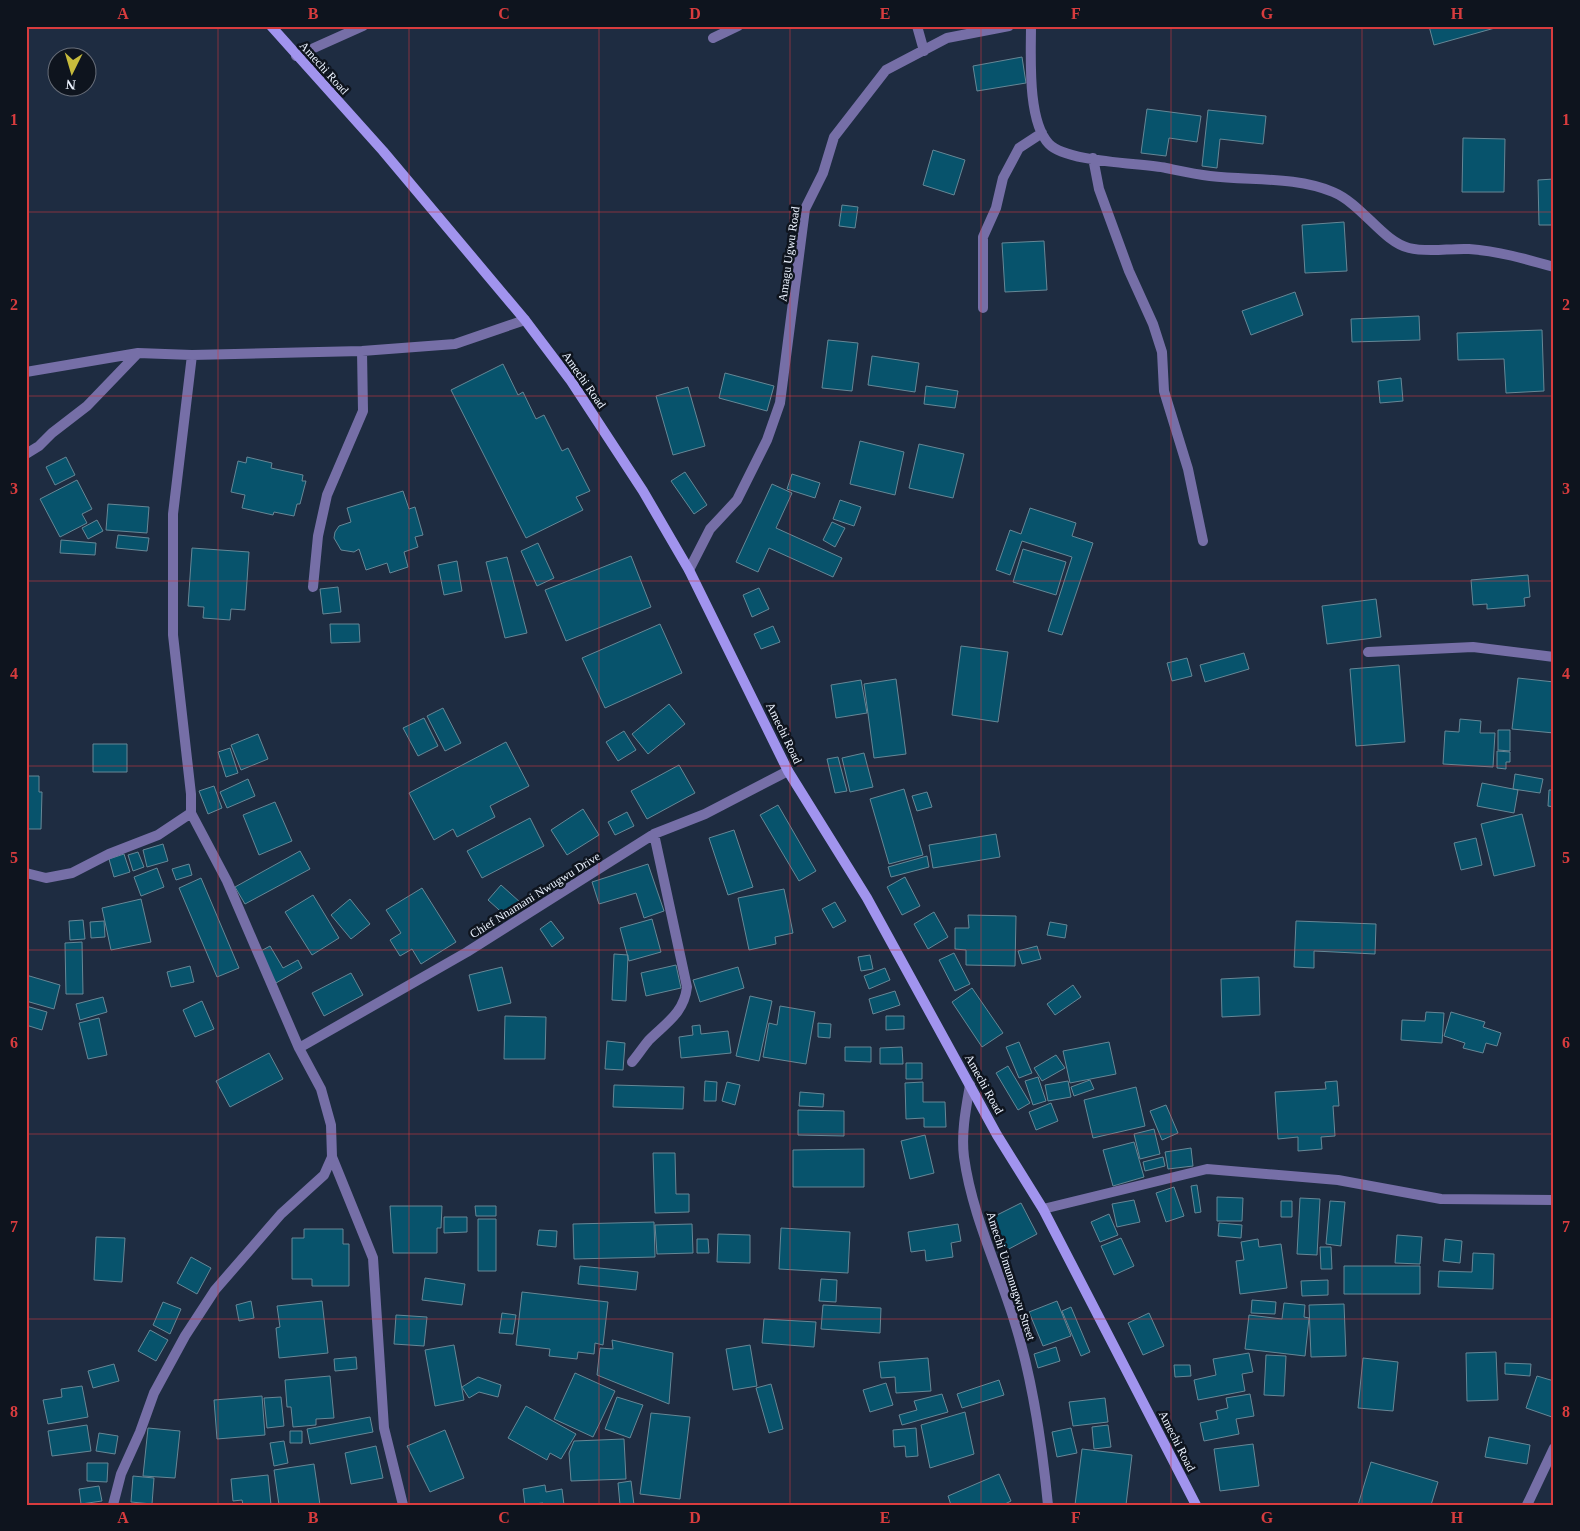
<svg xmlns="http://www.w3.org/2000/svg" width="1580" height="1531" viewBox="0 0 1580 1531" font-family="'Times New Roman',serif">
  <rect width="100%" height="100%" fill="#1e2c41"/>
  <path fill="#07536c" stroke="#668796" d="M1429 26H1502L1434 45Z
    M1022 57 1026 83 977 91 973 66Z
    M1147 109 1201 116 1197 142 1169 138 1166 156 1141 153Z
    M1208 110 1266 116 1263 144 1220 139 1217 168 1202 166Z
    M1463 138 1505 139 1504 192H1462Z
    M933 150 965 160 954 195 923 185Z
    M1554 179V225H1539L1538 180Z
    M842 205 858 207 855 228 839 226Z
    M1344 222 1347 271 1305 273 1302 225Z
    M1044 241 1047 290 1005 292 1002 243Z
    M1295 292 1303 315 1251 335 1242 311Z
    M1419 316 1420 340 1352 342 1351 319Z
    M1542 330 1544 391 1506 393 1504 359 1458 360 1457 333Z
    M828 340 858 343 852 391 822 388Z
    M872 356 919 363 915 392 868 385Z
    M503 364 518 395 523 392 536 419 544 415 562 451 568 448 590 491 576 497 583 510 526 538 451 390Z
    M725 373 774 386 767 411 719 398Z
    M1401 378 1403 401 1380 403 1378 381Z
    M926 386 958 391 955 408 924 404Z
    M688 387 705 446 673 455 656 396Z
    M860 441 904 452 895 495 850 484Z
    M919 444 964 454 953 498 909 488Z
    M66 457 75 475 55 485 46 467Z
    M247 457 272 463 271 468 303 475 302 481H306L300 504H297L294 516 274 512 273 515 242 508 245 495 231 492 238 461 246 463Z
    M685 472 707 505 694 514 671 481Z
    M792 474 820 483 815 498 787 489Z
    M77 480 92 509 82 514 87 523 60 537 40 499Z
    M772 484 792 493 776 528 842 558 833 577 769 548 758 572 736 562Z
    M403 491 409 509 415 507 423 535 415 537 418 547 404 552 408 567 390 573 387 563 366 570 359 549 354 552 341 550 334 538 335 532 339 526 351 522 347 508Z
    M840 500 861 507 854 526 833 519Z
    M108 504 149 507 147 533 106 530Z
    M1030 508 1076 523 1072 536 1093 543 1062 635 1048 631 1072 557 1022 541 1010 575 996 570 1010 530 1021 534Z
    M97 520 103 531 88 539 82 528Z
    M832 522 845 528 835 547 823 540Z
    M118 535 149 538 147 551 116 548Z
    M61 540 96 543 95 555 60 553Z
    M538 543 554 578 537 586 521 551Z
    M192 548 249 552 245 610 231 609 230 620 203 618 204 607 188 606Z
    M1023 549 1066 562 1056 595 1013 582Z
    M631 556 651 607 566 641 545 590Z
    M507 557 527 633 505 638 486 562Z
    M457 561 462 591 444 595 438 565Z
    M1528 575 1530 597 1524 598 1525 606 1487 609V604L1473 605 1471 580Z
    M338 587 341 612 323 614 320 589Z
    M759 588 769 609 752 617 743 595Z
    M1376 599 1381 637 1327 644 1322 606Z
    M330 624H359L360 642 331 643Z
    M660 624 682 673 605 708 582 658Z
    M773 626 780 642 761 649 754 634Z
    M961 646 1008 652 998 722 952 715Z
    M1244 653 1249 669 1205 682 1200 665Z
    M1187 658 1192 676 1172 681 1167 663Z
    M1399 665 1405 742 1356 746 1350 669Z
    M1518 678 1554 682V733L1512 729Z
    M896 679 906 754 874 758 864 684Z
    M861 680 867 713 836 718 831 685Z
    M669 704 685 724 648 754 632 734Z
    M443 708 461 743 445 751 427 716Z
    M424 718 438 746 418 756 403 728Z
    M1460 719 1481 721 1480 733H1495L1493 767 1443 764 1445 731 1459 732Z
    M1498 730H1510V751L1498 750Z
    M624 731 636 750 618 761 606 742Z
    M258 734 268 759 241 770 231 745Z
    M506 742 529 786 490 806 495 817 457 837 453 829 434 840 409 793Z
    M93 744H127V772H93Z
    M230 748 238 773 226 777 218 752Z
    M1497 751 1510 752V762H1506V769L1497 768Z
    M864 753 873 787 850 792 842 758Z
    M838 757 847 791 835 793 827 759Z
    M679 765 695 793 647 819 631 791Z
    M1515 774 1543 779 1540 793 1513 789Z
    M26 776H39V792H42L41 829H26Z
    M248 779 255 796 227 808 220 792Z
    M1482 783 1518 790 1514 813 1477 806Z
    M214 786 222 808 208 814 199 791Z
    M904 789 923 855 889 864 870 799Z
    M1549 790H1554V807L1548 806Z
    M927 792 932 807 917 811 912 796Z
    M275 802 292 841 259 855 243 815Z
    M778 805 816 871 799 881 760 815Z
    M583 809 599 835 567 855 551 830Z
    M627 812 634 826 615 835 608 822Z
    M1522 814 1535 866 1494 876 1481 824Z
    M530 818 544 846 482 878 467 851Z
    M734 830 753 887 728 895 709 838Z
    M996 834 1000 857 933 868 929 845Z
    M1476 838 1482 865 1461 870 1454 843Z
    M163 844 168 861 147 867 143 850Z
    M300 851 310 869 245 904 235 887Z
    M138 852 144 867 133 871 128 855Z
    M124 854 130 872 114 877 109 859Z
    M927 856 929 867 891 877 888 867Z
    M189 864 192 875 176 880 172 869Z
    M648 864 664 911 644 918 636 893 599 904 592 882Z
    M157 868 164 887 141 896 134 877Z
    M905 877 920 906 902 915 887 887Z
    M201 878 239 968 217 977 179 888Z
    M501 885 521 903 508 918 488 900Z
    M422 888 456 942 421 964 412 949 400 956 390 940 401 933 386 910Z
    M784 889 793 933 775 937 776 944 749 950 738 898Z
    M313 895 339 938 312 955 285 912Z
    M141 899 151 942 111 950 102 908Z
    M350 899 370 924 351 939 331 915Z
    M835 902 846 921 833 928 822 909Z
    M934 912 948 937 928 949 914 924Z
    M968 915 1016 916 1015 966 966 965V950L955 949V928H969Z
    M652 919 661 952 629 961 620 928Z
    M83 920 85 939 70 940 69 921Z
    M104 921 105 937 91 938 90 922Z
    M551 921 564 938 552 947 540 929Z
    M1296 921 1376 924 1375 954 1314 951V968L1294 967Z
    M1050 922 1067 925 1065 938 1047 935Z
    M82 942 83 994H66L65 943Z
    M270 946 283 968 298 960 302 968 276 983 259 952Z
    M1037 946 1041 959 1022 964 1018 951Z
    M954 953 970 984 955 991 939 960Z
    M614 954 628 955 626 1001 612 1000Z
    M870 955 873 969 861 971 858 957Z
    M676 965 681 988 646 996 641 973Z
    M190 966 194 982 171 987 167 972Z
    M502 967 511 1003 478 1011 469 975Z
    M738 967 744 988 700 1002 693 980Z
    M885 968 890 980 869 989 864 976Z
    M351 973 363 995 324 1016 312 993Z
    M26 975 60 985 54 1009 26 1001Z
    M1259 977 1260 1015 1222 1017 1221 979Z
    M1073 985 1081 997 1055 1015 1047 1004Z
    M972 988 1003 1033 982 1047 952 1002Z
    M895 991 900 1005 873 1014 869 999Z
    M750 996 772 1001 759 1061 736 1056Z
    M103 997 107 1012 80 1020 76 1004Z
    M202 1001 214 1029 195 1037 183 1010Z
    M26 1006 47 1012 42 1030 26 1025Z
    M780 1006 815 1012 806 1064 763 1057 769 1023 777 1025Z
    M1426 1012 1444 1013 1442 1043 1401 1040 1402 1020 1425 1021Z
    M1451 1012 1485 1022 1483 1027 1501 1033 1497 1046 1486 1043 1483 1053 1463 1048 1465 1043 1444 1036Z
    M505 1016 546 1017 545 1059H504Z
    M886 1016H904V1029L886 1030Z
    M99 1018 107 1055 88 1059 79 1023Z
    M818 1023 831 1024 830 1038 818 1037Z
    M700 1025 701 1034 728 1031 731 1053 681 1058 679 1037 693 1035 692 1026Z
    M607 1041 625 1043 623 1070 605 1069Z
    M1019 1042 1032 1073 1019 1078 1006 1047Z
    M1109 1042 1116 1074 1070 1083 1063 1051Z
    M845 1047H871V1062L845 1061Z
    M902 1047 903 1064H880V1048Z
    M269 1053 283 1079 230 1107 216 1081Z
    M1056 1055 1065 1068 1042 1081 1034 1068Z
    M906 1063H922V1079H906Z
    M1008 1066 1030 1103 1018 1110 996 1073Z
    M1038 1077 1046 1101 1033 1105 1025 1081Z
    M1090 1080 1094 1089 1074 1096 1071 1087Z
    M705 1081 717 1082 716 1101H704Z
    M1068 1081 1071 1097 1048 1101 1045 1085Z
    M1337 1081 1339 1106H1333L1335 1136 1321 1137 1322 1149 1298 1151V1137L1278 1139 1275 1092 1326 1089 1325 1082Z
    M727 1082 740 1085 735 1105 722 1101Z
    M923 1082V1102H945L946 1127H924V1118L906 1119 905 1083Z
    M614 1085 684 1087 683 1109 613 1107Z
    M1136 1087 1145 1126 1093 1138 1084 1100Z
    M800 1092 824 1094 823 1107 799 1106Z
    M1051 1103 1058 1121 1036 1130 1029 1112Z
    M1166 1105 1178 1133 1162 1140 1150 1111Z
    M798 1110 844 1111V1136L798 1135Z
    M1154 1129 1160 1154 1140 1159 1134 1134Z
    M925 1135 934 1173 910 1179 901 1141Z
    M1134 1142 1144 1177 1113 1186 1103 1150Z
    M1191 1148 1193 1166 1168 1169 1165 1152Z
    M864 1149V1187H793V1150Z
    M653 1153H675L676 1194H689V1212L655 1213Z
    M1163 1157 1165 1166 1145 1171 1143 1162Z
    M1197 1185 1201 1212 1195 1213 1191 1186Z
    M1174 1187 1184 1216 1166 1222 1156 1193Z
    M1217 1197 1243 1198 1242 1221H1217Z
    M1300 1198 1320 1199 1317 1255 1297 1254Z
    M1134 1200 1140 1222 1117 1227 1112 1204Z
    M1281 1201H1292V1217H1281Z
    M1330 1201 1345 1202 1341 1246 1326 1244Z
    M1021 1203 1037 1234 1007 1250 991 1218Z
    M390 1206H442L441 1228H437V1253H393Z
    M475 1206H496V1216H476Z
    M1109 1214 1118 1235 1100 1242 1091 1222Z
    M444 1217H467V1232L444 1233Z
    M478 1219H496V1271H478Z
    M654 1222 655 1257 574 1259 573 1224Z
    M1219 1223 1242 1225 1241 1238 1218 1236Z
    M692 1224 693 1253 657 1254 655 1225Z
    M958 1224 961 1241 951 1243 953 1257 926 1261 925 1250 911 1252 908 1232Z
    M781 1228 850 1232 848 1273 779 1269Z
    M304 1229H343V1244H349V1286H312V1279H292V1238H304Z
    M539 1230 557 1231 556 1247 537 1245Z
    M718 1234 750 1235V1263L717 1262Z
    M1397 1235 1422 1237 1420 1264 1395 1263Z
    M96 1237 125 1238 122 1282 94 1280Z
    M1121 1238 1134 1266 1114 1275 1101 1246Z
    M697 1239H708L709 1253H697Z
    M1258 1239 1259 1247 1281 1244 1287 1288 1240 1294 1236 1261 1244 1260 1241 1242Z
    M1445 1239 1462 1241 1460 1263 1443 1261Z
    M1320 1247H1331L1332 1269H1321Z
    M1473 1253 1494 1254 1493 1289 1438 1287 1439 1271 1472 1272Z
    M191 1257 211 1268 197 1294 177 1283Z
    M580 1266 638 1272 636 1290 578 1284Z
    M1344 1266H1420V1294H1344Z
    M425 1278 465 1284 462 1305 422 1300Z
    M821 1279 837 1280 836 1302 819 1301Z
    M1328 1280V1295L1302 1296 1301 1281Z
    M522 1292 608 1302 603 1345 595 1343 594 1354 578 1352 577 1359 549 1356 550 1349 516 1345Z
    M1252 1300 1276 1302 1275 1314 1251 1313Z
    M251 1301 254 1318 239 1321 236 1305Z
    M322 1301 328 1353 279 1358 276 1328 280 1327 277 1306Z
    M1057 1301 1071 1336 1043 1346 1029 1312Z
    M163 1302 181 1309 170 1334 153 1325Z
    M1284 1303 1305 1305 1304 1317 1309 1318 1305 1356 1245 1349 1249 1315 1282 1319Z
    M1344 1304 1346 1356 1311 1357 1309 1305Z
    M823 1305 881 1308 880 1333 821 1329Z
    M1071 1307 1090 1352 1081 1356 1062 1311Z
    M502 1313 516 1315 513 1334 499 1333Z
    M1149 1313 1164 1346 1143 1355 1128 1323Z
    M396 1315 427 1317 424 1346 394 1344Z
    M764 1319 816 1322 814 1347 762 1343Z
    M150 1330 168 1340 156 1361 138 1351Z
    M612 1340 673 1353 669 1404 597 1375 600 1348 613 1349Z
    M454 1345 464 1400 435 1406 425 1350Z
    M750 1345 757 1386 733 1390 726 1349Z
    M1056 1347 1060 1361 1038 1368 1034 1354Z
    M1496 1352 1498 1400 1467 1401 1466 1353Z
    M1249 1353 1253 1372 1242 1374 1245 1391 1198 1400 1194 1380 1216 1375 1213 1359Z
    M1266 1355 1286 1356 1284 1396 1264 1395Z
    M356 1357 357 1369 335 1371 334 1359Z
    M928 1358 931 1391 896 1393 895 1377 881 1378 879 1362Z
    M1363 1358 1398 1362 1393 1411 1358 1408Z
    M1505 1363 1531 1364 1530 1376 1505 1374Z
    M114 1364 119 1381 93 1388 88 1371Z
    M1174 1365H1190L1191 1376 1175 1377Z
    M575 1373 615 1391 593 1437 554 1419Z
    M330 1376 334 1418 316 1419V1425L293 1427 291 1407H287L285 1380Z
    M1537 1376 1554 1381 1552 1417 1526 1408Z
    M478 1377 501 1385 498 1397 479 1392 469 1398 462 1387Z
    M999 1380 1004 1395 962 1408 957 1394Z
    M886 1383 893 1405 870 1412 863 1390Z
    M771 1384 783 1429 769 1433 756 1388Z
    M82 1386 88 1417 48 1424 43 1400 62 1397 61 1389Z
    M942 1394 948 1412 902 1425 899 1415 917 1410 914 1401Z
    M1250 1394 1254 1416 1236 1419 1239 1434 1204 1441 1200 1423 1218 1419 1216 1411 1228 1408 1226 1398Z
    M262 1396 265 1435 217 1439 214 1400Z
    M281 1397 284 1426 267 1428 264 1398Z
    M617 1397 643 1405 630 1438 605 1429Z
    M1105 1398 1108 1422 1073 1426 1069 1402Z
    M526 1406 576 1434 561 1459 550 1453 547 1460 508 1438Z
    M965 1412 974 1454 930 1468 921 1425Z
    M651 1413 690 1417 680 1499 640 1494Z
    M370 1417 373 1432 310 1444 307 1429Z
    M87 1425 91 1451 52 1456 48 1431Z
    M1108 1425 1111 1447 1094 1449 1092 1427Z
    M148 1428 180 1431 175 1478 143 1476Z
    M916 1428 918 1456 906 1457 905 1446 894 1447 893 1430Z
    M1071 1428 1077 1453 1057 1457 1052 1432Z
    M445 1430 464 1478 430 1492 407 1446Z
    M290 1431H302V1443H290Z
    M99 1433 118 1436 115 1454 96 1451Z
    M1489 1437 1530 1445 1527 1464 1485 1457Z
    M624 1439 626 1479 571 1481 569 1453 574 1441Z
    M284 1441 288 1463 274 1466 270 1443Z
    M1253 1444 1259 1486 1220 1491 1214 1449Z
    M376 1446 383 1478 351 1484 345 1453Z
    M1082 1449 1132 1455 1126 1505H1075Z
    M1371 1462 1438 1482 1431 1505H1358Z
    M87 1463H108L107 1482 87 1481Z
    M314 1464 320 1505H279L274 1470Z
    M999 1474 1011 1501 1003 1505H951L948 1496Z
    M268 1475 271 1505H243L242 1500 233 1501 231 1479Z
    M133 1476 154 1478 152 1504 131 1502Z
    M631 1481 634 1505H620L618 1483Z
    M545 1485 546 1492 562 1489 564 1505H544L543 1503 525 1505 523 1489Z
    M99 1486 102 1501 81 1504 79 1489Z"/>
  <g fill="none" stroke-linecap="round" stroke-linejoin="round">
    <path stroke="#766fa7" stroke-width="10" d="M917 26 924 51
      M1031 26C1031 56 1027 121 1049 144 1066 162 1139 163 1166 168 1181 171 1195 174 1210 176 1251 181 1295 176 1333 192 1362 204 1383 242 1409 248 1429 253 1449 248 1469 249 1498 251 1526 259 1554 267
      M713 38 738 26
      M296 56 363 26
      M1093 158 1099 189 1129 271 1153 324 1162 352 1164 391 1188 469 1203 541
      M983 308V237L996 208 1003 178 1019 148 1042 133
      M192 355 173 514V635L191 794V813L227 881 299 1048 321 1089 331 1125 332 1157 373 1258 384 1428 403 1505
      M26 372 138 353 192 355 362 351 455 344 525 320
      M26 454 39 446 52 433 87 406 138 353
      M689 570 710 529 737 500 767 440 780 403 805 209 823 173 834 137 886 70 947 38 1009 26
      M313 587 318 536 327 495 363 411 362 351
      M1368 652 1473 647 1554 657
      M26 873 46 878 72 873 109 854 158 835 191 813
      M299 1048 467 952 654 834 705 814 788 771
      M632 1062C638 1055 643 1047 649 1040 666 1023 684 1013 687 987L654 834
      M970 1085C966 1108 961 1133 964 1157 972 1215 998 1267 1015 1323 1033 1381 1042 1444 1048 1505
      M1043 1209 1207 1169 1338 1180 1441 1199 1554 1200
      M113 1505 121 1474 140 1432 154 1393 185 1336 215 1290 281 1214 324 1175 332 1157
      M1527 1505 1554 1448"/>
    <path stroke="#a194ee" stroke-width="10" d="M271 26 383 151 525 320 571 381 643 491 689 570 788 771 867 898 997 1135 1043 1209 1196 1505"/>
  </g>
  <path fill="none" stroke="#d83c3e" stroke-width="1" stroke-opacity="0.55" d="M218 26V1505M409 26V1505M599 26V1505M790 26V1505M981 26V1505M1171 26V1505M1362 26V1505M26 212H1554M26 396H1554M26 581H1554M26 766H1554M26 950H1554M26 1134H1554M26 1319H1554"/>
  <g text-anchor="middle" stroke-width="5" stroke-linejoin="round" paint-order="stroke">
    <g font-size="12" fill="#ecf3ff" stroke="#0e141e">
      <text transform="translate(324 68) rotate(48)" y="4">Amechi Road</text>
      <text transform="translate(789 254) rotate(-82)" y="4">Amagu Ugwu Road</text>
      <text transform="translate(584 380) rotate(55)" y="4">Amechi Road</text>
      <text transform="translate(784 733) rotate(64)" y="4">Amechi Road</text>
      <text transform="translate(535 895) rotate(-32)" y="4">Chief Nnamani Nwugwu Drive</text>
      <text transform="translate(984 1084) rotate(61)" y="4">Amechi Road</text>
      <text transform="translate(1011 1276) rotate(72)" y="4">Amechi Umunnugwu Street</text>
      <text transform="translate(1177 1441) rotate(63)" y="4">Amechi Road</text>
    </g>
  </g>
  <rect width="1580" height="1531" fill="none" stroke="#0e141e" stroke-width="55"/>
  <g transform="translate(72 72) rotate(185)"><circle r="24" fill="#0e141e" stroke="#676d78"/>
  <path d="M0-4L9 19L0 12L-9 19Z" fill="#c7bb3c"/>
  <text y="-8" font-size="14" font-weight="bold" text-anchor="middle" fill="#ecf3ff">N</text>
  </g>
  <rect x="28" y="28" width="1524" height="1476" fill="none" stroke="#d83c3e" stroke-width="2"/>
  <g font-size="16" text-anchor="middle" font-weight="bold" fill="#d83c3e">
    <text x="123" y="19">A</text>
    <text x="313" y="19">B</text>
    <text x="504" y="19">C</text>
    <text x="695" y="19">D</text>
    <text x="885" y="19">E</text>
    <text x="1076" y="19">F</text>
    <text x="1267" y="19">G</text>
    <text x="1457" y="19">H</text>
    <text x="14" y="125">1</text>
    <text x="1566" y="125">1</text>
    <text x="14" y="310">2</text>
    <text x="1566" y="310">2</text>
    <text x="14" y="494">3</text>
    <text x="1566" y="494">3</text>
    <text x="14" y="679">4</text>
    <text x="1566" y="679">4</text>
    <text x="14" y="863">5</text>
    <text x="1566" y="863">5</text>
    <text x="14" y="1048">6</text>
    <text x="1566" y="1048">6</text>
    <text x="14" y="1232">7</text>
    <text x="1566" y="1232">7</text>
    <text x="14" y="1417">8</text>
    <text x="1566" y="1417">8</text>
    <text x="123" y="1523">A</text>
    <text x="313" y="1523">B</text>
    <text x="504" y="1523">C</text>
    <text x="695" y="1523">D</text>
    <text x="885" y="1523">E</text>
    <text x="1076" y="1523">F</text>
    <text x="1267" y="1523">G</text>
    <text x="1457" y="1523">H</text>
  </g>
</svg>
